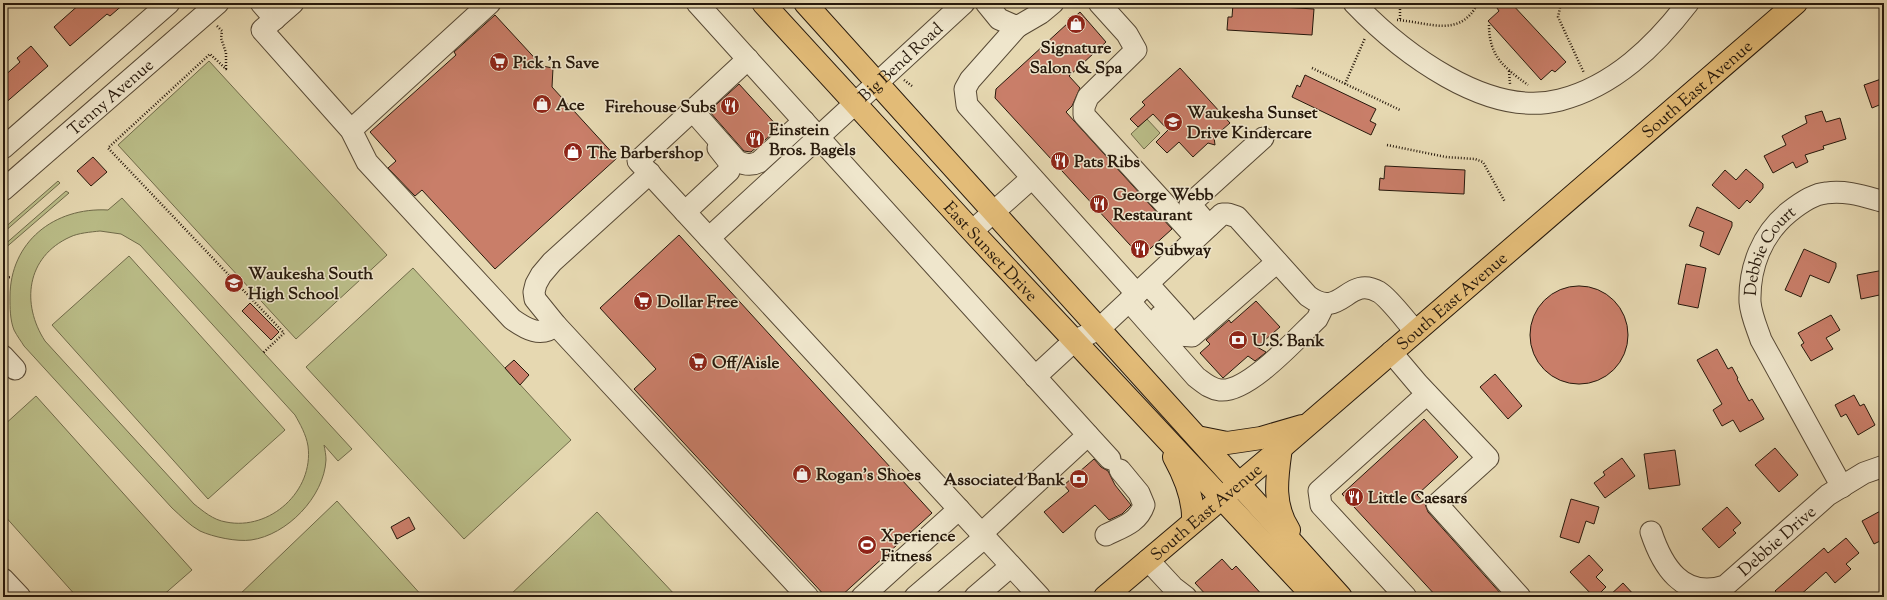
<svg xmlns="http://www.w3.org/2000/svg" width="1887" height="600" viewBox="0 0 1887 600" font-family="'Sorts Mill Goudy',serif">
  <rect width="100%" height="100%" fill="#e6d8b1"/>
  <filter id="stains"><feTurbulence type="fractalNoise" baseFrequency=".005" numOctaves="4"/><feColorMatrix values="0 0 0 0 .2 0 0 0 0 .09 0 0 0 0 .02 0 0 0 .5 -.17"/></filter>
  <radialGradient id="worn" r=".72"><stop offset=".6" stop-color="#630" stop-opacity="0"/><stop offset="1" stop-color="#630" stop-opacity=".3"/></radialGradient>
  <path fill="#babd88" stroke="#706b4a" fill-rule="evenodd" d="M209 61 387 255 296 339 118 145Z
    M1147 119 1160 133 1144 149 1131 134Z
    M58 181 60 183 3 233V229Z
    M66 191 69 193 3 250V246Z
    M122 198 352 449 338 461 324 445C325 450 326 455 326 460 324 497 287 535 251 540 237 542 213 537 200 531 189 525 181 516 172 508L24 346C21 341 17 336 14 330 10 320 10 308 10 297 10 242 54 207 108 210ZM100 231 121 234 140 245 295 415C300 424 306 434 308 446 314 491 270 531 226 522 213 520 203 511 194 504L45 341C21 304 26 257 70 237 78 233 91 232 100 231Z
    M129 256 285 430 208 499 52 325Z
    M413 268 571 440 464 539 306 367Z
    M36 396 192 570 161 597H77L3 514V426Z
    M337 501 423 597H237Z
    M597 512 677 597H508Z"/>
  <path fill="#c97e69" stroke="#27190c" d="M81 3H125L110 16 107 14 70 46 54 27Z
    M1502 3H1511L1566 62 1555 72 1552 70 1541 80 1488 21 1499 11 1497 8Z
    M1233 4 1314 9 1312 35 1227 30 1228 17H1232Z
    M1080 12 1106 42 1069 76 1080 88 1072 106 1066 112 1172 229 1141 257 995 98 996 89Z
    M495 15 542 66 553 68 552 87 617 158 495 269 422 190 415 196 388 168 396 161 370 132 456 55 454 52Z
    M31 46 48 66 3 105V77L20 62 17 58Z
    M1180 68 1230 123 1214 137 1215 145 1208 143 1193 157 1179 142 1167 153 1156 142 1168 130 1153 114 1138 127 1130 119 1145 105 1142 102Z
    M1305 75 1376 109 1370 121 1376 124 1371 135 1292 97 1297 85 1300 87Z
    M1884 78V103L1872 108 1864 85Z
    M739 84 779 128 751 152 744 151 709 111Z
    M1822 111 1826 122 1840 118 1846 139 1823 146 1824 149 1805 155 1808 162 1796 168 1793 162 1773 173 1764 156 1786 145 1782 136 1807 123 1805 116Z
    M93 157 107 172 91 186 77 171Z
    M1385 166 1465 170 1464 194 1379 190 1380 178 1384 179Z
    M1746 169 1763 184V188L1750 203 1747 200 1739 209 1712 185 1725 170 1736 180Z
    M1697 207 1732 222V226L1719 255 1700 246 1704 232 1689 226Z
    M679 235 932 513 840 597H826L634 389 656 369 600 308Z
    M1804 249 1836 263V267L1829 283 1810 275 1801 297 1785 290Z
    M1686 264 1706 268 1698 308 1678 304Z
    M1884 270V294L1861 299 1857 275Z
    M1530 335a49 49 0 1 1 98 0a49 49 0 1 1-98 0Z
    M1256 301 1280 327 1257 347 1266 352 1264 354 1255 361 1248 356 1223 378 1200 353 1210 344 1206 340 1229 320 1231 323Z
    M250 303 279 332 271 340 242 311Z
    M1831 315 1840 330 1826 338 1833 349 1811 361 1801 345 1804 343 1798 333Z
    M1717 349 1728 369 1732 367 1738 378 1737 379 1749 401 1752 399 1764 419 1740 432 1733 420 1722 426 1713 410 1722 404 1697 360Z
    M514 360 529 375 520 385 505 368Z
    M1495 374 1522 406 1508 419 1480 387Z
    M1854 395 1860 406 1864 404 1875 425 1858 435 1846 414 1841 417 1835 405Z
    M1424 419 1458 457 1417 495 1425 504 1428 512 1502 595 1499 597H1437L1342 494Z
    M1775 448 1798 475 1779 492 1755 465Z
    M1675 450 1680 485 1649 489 1644 454Z
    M1622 458 1635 476 1605 498 1594 483 1605 475 1603 472Z
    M1094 459 1101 467 1108 471 1115 485 1131 505 1122 514 1109 520 1095 505 1063 533 1044 512 1069 491 1064 485Z
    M1571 499 1599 507 1594 524 1586 521 1579 543 1560 537Z
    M1727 507 1741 523 1733 530 1736 533 1719 548 1702 529Z
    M1884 509V539L1874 544 1862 521Z
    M409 517 415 529 397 539 391 527Z
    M1846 538 1859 553 1846 564 1851 569 1835 583 1826 572 1798 597H1780L1775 591 1824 548 1828 553Z
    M1589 555 1603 570 1596 577 1606 587 1596 597H1594L1570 572Z
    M1222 559 1232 570 1236 566 1264 597H1208L1195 583Z
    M1623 583 1636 597H1608Z"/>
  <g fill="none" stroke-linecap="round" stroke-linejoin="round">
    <defs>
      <g id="minor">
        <path d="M261 3 275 19"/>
        <path d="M293 3 262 30 351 130 367 162 512 319C526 329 541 338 556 325"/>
        <path d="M697 3 1088 435 982 533"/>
        <path d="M986 3 999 19 1017 27 1041 13 1053 3"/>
        <path d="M1099 3 1127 34 1136 50 1088 97 1084 107V115L1196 238"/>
        <path d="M1354 3C1400 51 1487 119 1560 100 1614 86 1655 46 1688 3"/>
        <path d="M1017 27 970 80 965 89 967 105 1137 294"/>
        <path d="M748 59 638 161 1040 597"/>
        <path d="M693 111 737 161C745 165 751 166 759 162L804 121"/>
        <path d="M351 130 490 3"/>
        <path d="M3 148 169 3"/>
        <path d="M650 173 552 262 541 275 536 284 534 292 535 299 556 325 808 597"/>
        <path id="s1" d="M3 190 218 3"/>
        <path d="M685 212 729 171V162L718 148"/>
        <path d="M1209 226 1190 204 1263 138"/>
        <path d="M972 231 1032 178"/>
        <path id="s2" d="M709 238 964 3"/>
        <path d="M1148 284 1184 324"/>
        <path d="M1129 301 1196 377C1203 382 1210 389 1220 390 1248 393 1297 338 1317 319L1321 311 1322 304"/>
        <path d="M1160 316 1178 335 1192 336 1277 262"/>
        <path d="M1391 352 1418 384 1488 458 1437 504 1520 597"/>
        <path d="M3 356 15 369"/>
        <path d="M1035 377 1074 341 1099 329 1222 214H1228L1237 217 1308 296C1342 321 1347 274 1379 292 1389 298 1406 321 1415 331"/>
        <path d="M1088 435 1110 459"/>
        <path id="s3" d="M1842 487 1761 340C1757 328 1751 315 1750 302 1749 267 1762 234 1789 212 1799 204 1813 194 1826 193 1845 190 1863 196 1881 201"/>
        <path id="s4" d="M1651 532C1662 565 1682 600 1725 586L1828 495 1864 473 1884 466"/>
        <path d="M1106 535C1122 527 1138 523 1144 505L1139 493 1120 470"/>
        <path d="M1148 560 1173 587 1186 597"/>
        <path d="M3 579 20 597"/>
        <path d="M862 597 959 509"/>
        <path d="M915 597 985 537"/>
        <path d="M975 597 1011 566"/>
        <path d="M1406 597 1321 505 1319 491 1427 394"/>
      </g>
      <g id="major">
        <path id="s5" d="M763 3 972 231 1314 597"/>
        <path d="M805 3 1341 597"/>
        <path d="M1197 437 1227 443 1261 438 1302 426"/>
        <path d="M1281 448C1277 477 1272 504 1289 530"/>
        <path d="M1174 457C1185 477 1194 498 1193 521"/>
        <path id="s6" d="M1105 597 1281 448 1796 3"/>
      </g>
    </defs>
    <use href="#minor" stroke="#574935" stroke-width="23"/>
    <use href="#major" stroke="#27190c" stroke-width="24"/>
    <path stroke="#27190c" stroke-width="2.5" stroke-dasharray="1 2" stroke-linecap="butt" d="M1400 3V20
      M1564 3 1560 8 1558 17 1584 73
      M1397 20C1429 22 1460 39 1478 3
      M1489 25C1489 57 1505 68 1528 85
      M217 26 222 31 221 38 226 53V69L210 54 108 148 284 333 263 353
      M1312 68 1400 110
      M1509 71 1510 84
      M904 80 912 86
      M1345 84 1365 38
      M1387 145 1446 157 1475 159 1483 162 1505 202
      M3 278 11 277"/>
    <use href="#minor" stroke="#efe6cc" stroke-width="21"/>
    <use href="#major" stroke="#e3bc78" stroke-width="22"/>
  </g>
  <defs>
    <symbol id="shop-disc" viewBox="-11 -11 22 22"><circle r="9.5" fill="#8f2418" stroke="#efe6cc"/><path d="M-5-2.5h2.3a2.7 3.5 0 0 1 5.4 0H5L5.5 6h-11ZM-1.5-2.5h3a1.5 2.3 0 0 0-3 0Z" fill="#fff"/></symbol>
    <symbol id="supermarket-disc" viewBox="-11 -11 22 22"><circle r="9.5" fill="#8f2418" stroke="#efe6cc"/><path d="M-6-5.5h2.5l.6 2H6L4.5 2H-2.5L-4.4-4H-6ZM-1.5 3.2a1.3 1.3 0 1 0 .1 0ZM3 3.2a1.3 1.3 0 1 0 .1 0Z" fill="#fff"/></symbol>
    <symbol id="restaurant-disc" viewBox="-11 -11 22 22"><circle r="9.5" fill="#8f2418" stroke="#efe6cc"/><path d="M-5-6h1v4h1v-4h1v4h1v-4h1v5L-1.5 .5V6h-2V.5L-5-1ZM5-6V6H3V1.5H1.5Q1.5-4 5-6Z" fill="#fff"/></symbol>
    <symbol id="school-disc" viewBox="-11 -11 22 22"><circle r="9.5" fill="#8f2418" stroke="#efe6cc"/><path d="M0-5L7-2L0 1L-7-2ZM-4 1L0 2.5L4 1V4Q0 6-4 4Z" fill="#fff"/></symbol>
    <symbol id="bank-disc" viewBox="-11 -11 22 22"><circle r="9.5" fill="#8f2418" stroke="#efe6cc"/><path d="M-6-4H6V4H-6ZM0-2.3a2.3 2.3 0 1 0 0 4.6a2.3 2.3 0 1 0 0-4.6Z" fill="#fff"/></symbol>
    <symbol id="stadium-disc" viewBox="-11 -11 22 22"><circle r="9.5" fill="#8f2418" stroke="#efe6cc"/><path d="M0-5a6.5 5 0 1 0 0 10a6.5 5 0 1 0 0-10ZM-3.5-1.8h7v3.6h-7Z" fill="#fff"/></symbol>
  </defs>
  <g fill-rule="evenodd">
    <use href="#shop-disc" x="1065" y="13" width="22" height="22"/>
    <use href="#supermarket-disc" x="488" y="51" width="22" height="22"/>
    <use href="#shop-disc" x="531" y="93" width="22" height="22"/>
    <use href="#restaurant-disc" x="719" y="95" width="22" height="22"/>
    <use href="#school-disc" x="1162" y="111" width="22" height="22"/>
    <use href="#restaurant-disc" x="744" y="128" width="22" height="22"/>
    <use href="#shop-disc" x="562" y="141" width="22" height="22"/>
    <use href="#restaurant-disc" x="1049" y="150" width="22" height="22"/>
    <use href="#restaurant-disc" x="1088" y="193" width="22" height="22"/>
    <use href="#restaurant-disc" x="1129" y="238" width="22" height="22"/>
    <use href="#school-disc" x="223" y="272" width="22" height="22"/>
    <use href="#supermarket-disc" x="632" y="290" width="22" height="22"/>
    <use href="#bank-disc" x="1227" y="329" width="22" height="22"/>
    <use href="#supermarket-disc" x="687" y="351" width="22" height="22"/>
    <use href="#shop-disc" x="791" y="463" width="22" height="22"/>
    <use href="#bank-disc" x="1068" y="468" width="22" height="22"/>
    <use href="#restaurant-disc" x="1343" y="486" width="22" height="22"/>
    <use href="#stadium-disc" x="856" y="534" width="22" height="22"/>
  </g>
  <g text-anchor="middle" stroke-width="3" stroke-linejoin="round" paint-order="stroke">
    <g font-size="17" font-weight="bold" fill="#27190c" stroke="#efe6cc" text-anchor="start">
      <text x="1076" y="53" text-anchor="middle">Signature<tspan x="1076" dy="20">Salon &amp; Spa</tspan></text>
      <text x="513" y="68">Pick 'n Save</text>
      <text x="556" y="110">Ace</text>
      <text x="716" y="112" text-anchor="end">Firehouse Subs</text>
      <text x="1187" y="118">Waukesha Sunset<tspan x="1187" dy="20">Drive Kindercare</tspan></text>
      <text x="769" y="135">Einstein<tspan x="769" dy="20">Bros. Bagels</tspan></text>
      <text x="587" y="158">The Barbershop</text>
      <text x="1074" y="167">Pats Ribs</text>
      <text x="1113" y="200">George Webb<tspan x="1113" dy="20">Restaurant</tspan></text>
      <text x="1154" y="255">Subway</text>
      <text x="248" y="279">Waukesha South<tspan x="248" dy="20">High School</tspan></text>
      <text x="657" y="307">Dollar Free</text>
      <text x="1252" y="346">U.S. Bank</text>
      <text x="712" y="368">Off/Aisle</text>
      <text x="816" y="480">Rogan's Shoes</text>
      <text x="1065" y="485" text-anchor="end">Associated Bank</text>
      <text x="1368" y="503">Little Caesars</text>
      <text x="881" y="541">Xperience<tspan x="881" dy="20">Fitness</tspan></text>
    </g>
    <g font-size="17" fill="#27190c" stroke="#efe6cc">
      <text dy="6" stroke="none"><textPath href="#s2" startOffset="260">Big Bend Road</textPath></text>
      <text dy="6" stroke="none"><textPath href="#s6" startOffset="780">South East Avenue</textPath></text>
      <text dy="6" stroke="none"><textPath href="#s1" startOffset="142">Tenny Avenue</textPath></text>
      <text dy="6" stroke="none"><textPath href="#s5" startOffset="337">East Sunset Drive</textPath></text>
      <text dy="6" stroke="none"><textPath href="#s3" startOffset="264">Debbie Court</textPath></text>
      <text dy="6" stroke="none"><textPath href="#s6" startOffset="456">South East Avenue</textPath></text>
      <text dy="6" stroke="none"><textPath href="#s6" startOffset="132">South East Avenue</textPath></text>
      <text dy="6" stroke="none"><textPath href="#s4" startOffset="173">Debbie Drive</textPath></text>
    </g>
  </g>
  <rect width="1887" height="600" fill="none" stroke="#e6d8b1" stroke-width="16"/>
  <rect x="4" y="4" width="1879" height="592" fill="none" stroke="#27190c" stroke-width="2"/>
  <rect x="8" y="8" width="1871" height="584" fill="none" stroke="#27190c"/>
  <rect width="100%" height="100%" filter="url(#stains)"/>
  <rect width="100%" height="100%" fill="url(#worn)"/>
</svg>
